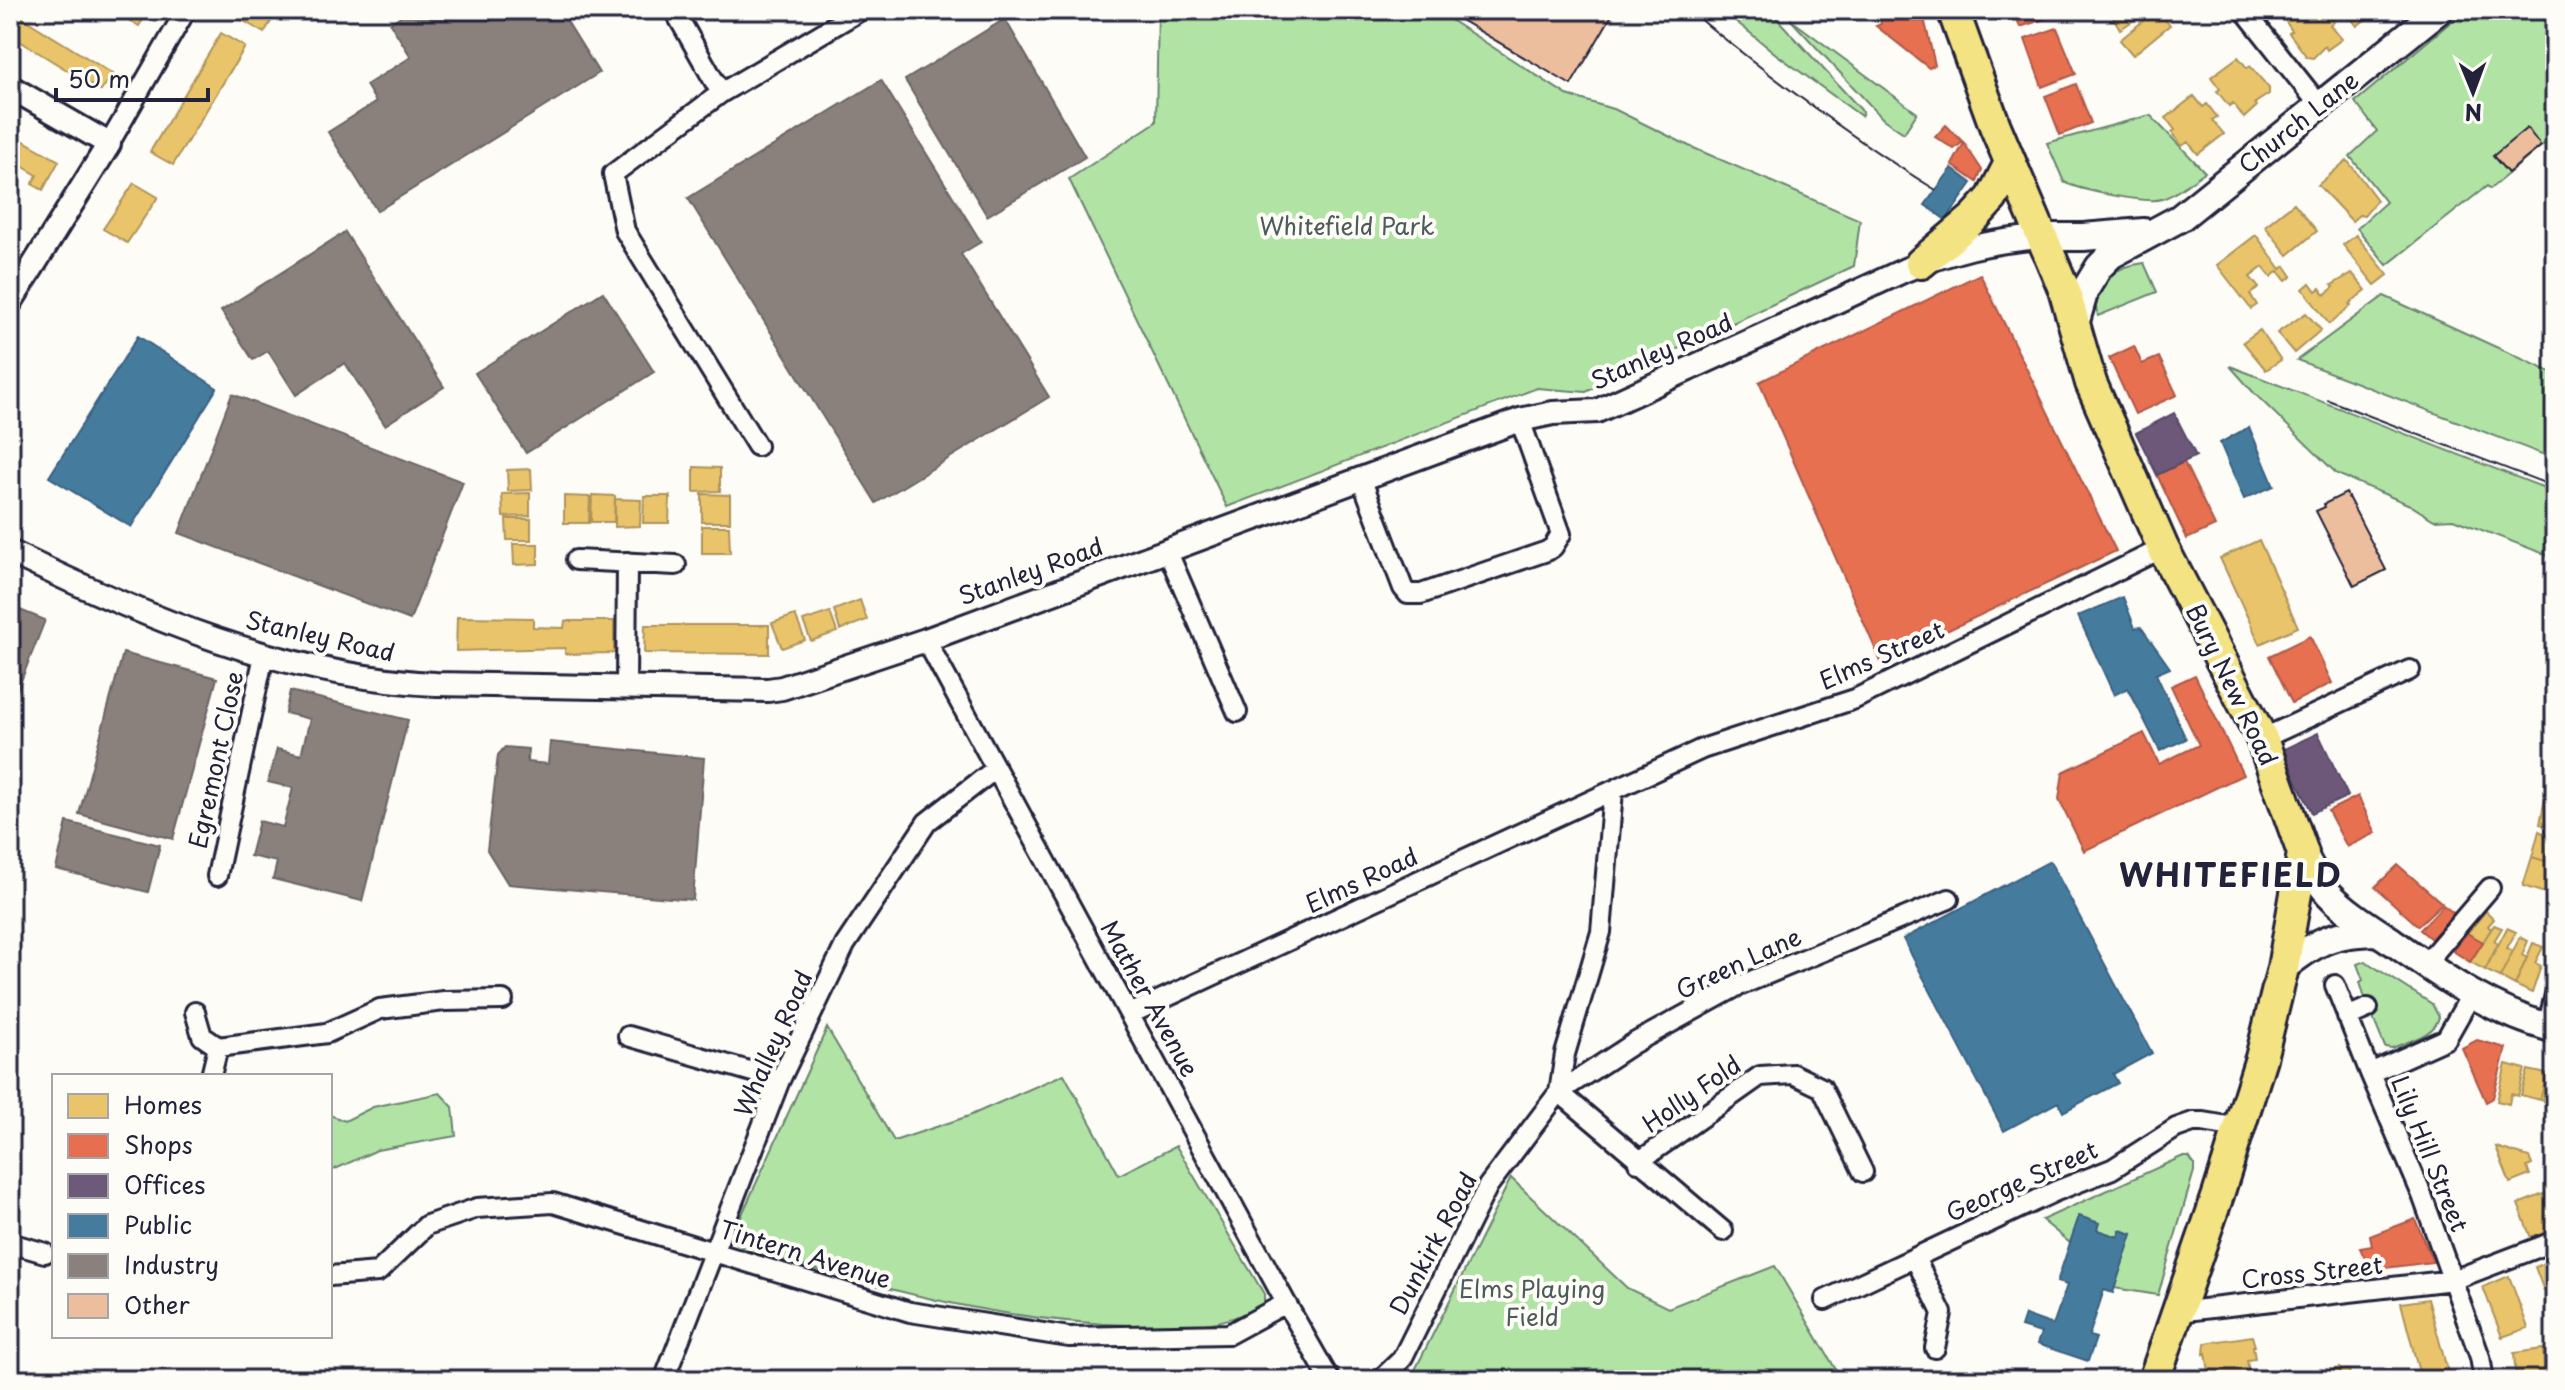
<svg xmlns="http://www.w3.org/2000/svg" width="2565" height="1390" viewBox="0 0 2565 1390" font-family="'Playpen Sans',sans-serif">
  <rect width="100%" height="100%" fill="#fdfcf7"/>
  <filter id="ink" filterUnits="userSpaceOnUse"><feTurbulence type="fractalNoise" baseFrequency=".0125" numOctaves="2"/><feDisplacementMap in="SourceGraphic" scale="16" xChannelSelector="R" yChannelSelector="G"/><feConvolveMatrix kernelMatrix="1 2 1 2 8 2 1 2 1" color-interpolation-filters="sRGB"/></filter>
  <g filter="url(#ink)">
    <path fill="#b1e4a4" stroke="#6a8370" stroke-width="2" d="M1158 10H1435L1567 95 1616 110 1689 146 1860 220 1854 266 1586 392 1537 388 1227 507 1069 179 1156 122Z
      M1722 10H1753L1765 17 1769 10 1863 112 1861 116 1776 54Z
      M2465 10H2555V135L2490 189 2487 186 2387 265 2357 228 2386 202 2350 156 2377 131 2355 102Z
      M1790 19 1917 113 1904 133 1883 119Z
      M2150 115 2205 172C2192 180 2176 195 2162 199 2146 204 2079 190 2064 182L2047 143Z
      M2144 263 2157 292 2098 316 2094 300C2108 275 2114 267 2144 263Z
      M2384 296 2555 374V459L2297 360Z
      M2230 366 2555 492V558L2453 519 2434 520 2410 505 2337 474 2254 393Z
      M2365 961 2432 1004 2439 1017C2435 1036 2408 1041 2392 1048L2385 1047 2373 1018 2379 1013 2372 998 2365 999 2360 982 2363 980 2357 964Z
      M827 1028 894 1141 969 1116 1064 1074 1119 1175 1176 1146 1264 1294V1304C1219 1330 1177 1327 1128 1325 991 1321 876 1286 746 1250L735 1242 734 1232Z
      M440 1093 453 1107 456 1136 377 1150 331 1171 330 1115 345 1121 373 1107Z
      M2181 1157H2189L2194 1164V1171L2158 1295 2114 1288 2132 1234 2120 1230 2118 1237 2097 1230 2079 1217 2070 1243 2042 1220Z
      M1511 1178 1627 1288 1668 1308 1775 1266 1842 1380H1410Z"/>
    <path fill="#e9c46a" stroke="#ad935c" stroke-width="2" d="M111 10H149L139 26Z
      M248 10H278L264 33 242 20Z
      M2124 10H2134L2139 17 2120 29 2113 17Z
      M2156 10 2170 25 2133 55 2120 40Z
      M2295 10H2325L2334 22 2330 25 2342 39 2327 50 2325 46 2313 58 2307 57 2289 33 2292 31 2284 19Z
      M2335 10H2377L2357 26 2347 13 2341 17Z
      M13 12 113 74 101 91 10 35V17Z
      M221 33 245 47 173 165 150 152Z
      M2238 57 2247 68 2250 66 2269 88V94L2255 103 2257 106 2244 118 2233 103 2229 106 2217 91 2220 89 2211 77Z
      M2194 96 2203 107 2207 104 2217 117 2212 120 2224 134 2198 154 2188 142 2182 146 2172 132 2175 130 2166 118Z
      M10 133 59 161 43 190 32 184 37 175 10 159Z
      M2347 160 2377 200 2364 215H2359L2352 221 2318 185Z
      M134 183 158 197 127 243 103 229Z
      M2294 203 2317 231 2288 255 2265 226Z
      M2256 235 2281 269 2285 266 2292 276 2286 281 2278 271 2271 277 2263 267 2250 277 2259 288 2250 294 2257 305 2251 309 2217 265Z
      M2356 235 2388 275 2375 285 2343 245Z
      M2352 273 2366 290 2349 304 2351 306 2329 324 2303 289 2310 283 2316 291 2320 288 2325 295 2334 287 2332 285Z
      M2306 313 2321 330 2294 353 2277 333Z
      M2260 330 2281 360 2266 370 2243 342Z
      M694 467 720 468V491L694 492Z
      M531 469 532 490 508 491 507 470Z
      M530 493V516L503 517 502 494Z
      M702 494 730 495V522H702Z
      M592 495 615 496 614 522H591Z
      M564 496 590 497 589 523H564Z
      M644 496H670L669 523H643Z
      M615 499 641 500 640 526 615 527Z
      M506 519H531V540H507Z
      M702 526H729L730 553H702Z
      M2259 540 2298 627 2260 644 2220 558Z
      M513 544H538V564L514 565Z
      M860 600 867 620 840 630 834 610Z
      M830 612 837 632 811 641 803 621Z
      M795 615 805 640 782 648 772 623Z
      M457 617 533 618V627L564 628 565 621H614V653L565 654V648L456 651Z
      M645 625H769V654L644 653Z
      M2545 798 2555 801V828L2540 824Z
      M2539 831 2555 838 2554 864 2532 857Z
      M2532 857 2554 864 2545 893 2523 886Z
      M2486 911 2494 919 2488 926 2491 929 2483 942 2467 933Z
      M2494 925 2502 928 2494 941 2498 944 2485 970 2470 962Z
      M2507 928 2516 932 2507 948 2513 951 2500 977 2485 970Z
      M2520 937 2528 941 2522 955 2527 958 2515 985 2500 977Z
      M2533 943 2543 947 2535 963 2541 966 2532 993 2515 985Z
      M2506 1064 2525 1069 2518 1096 2511 1094 2509 1104 2497 1101Z
      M2528 1070 2547 1074 2540 1100 2521 1095Z
      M2547 1074 2555 1077V1105L2540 1100Z
      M2496 1147 2529 1157 2532 1165 2527 1167 2530 1175 2510 1183Z
      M2546 1193 2550 1202 2555 1200V1229L2531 1238 2518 1204Z
      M2555 1260V1287L2544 1291 2535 1267Z
      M2509 1276 2528 1328 2502 1337 2483 1287Z
      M2428 1299 2450 1380H2421L2401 1303Z
      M2252 1336 2255 1346H2253L2255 1359 2247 1360 2250 1380H2208L2210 1378 2206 1353 2204 1354 2205 1343Z
      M2543 1349 2545 1380H2516L2514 1353Z
      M2339 1368 2340 1371 2349 1370 2351 1380H2288L2296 1377 2295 1375 2332 1372V1370Z"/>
    <path fill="#e76f51" stroke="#ac584a" stroke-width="2" d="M1878 10H1916L1920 20 1924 18 1935 65 1929 68 1876 26 1881 24Z
      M2014 10H2048L2051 17 2020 27Z
      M2057 28 2076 74 2042 87 2025 39Z
      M2076 84 2091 123 2060 135 2045 96Z
      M1946 125 1963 142 1954 149 1935 137Z
      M1964 143 1982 170 1977 182 1952 165Z
      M1980 274 2116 551 1881 662 1759 382Z
      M2134 346 2142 364 2159 357 2177 395 2135 414 2109 358Z
      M2184 462 2215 526 2187 539 2157 475Z
      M2310 636 2332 683 2292 703 2269 656Z
      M2195 675 2243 775 2084 851 2059 799 2063 772 2144 733 2159 764 2199 745 2171 686Z
      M2358 796 2376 833 2347 847 2328 811Z
      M2398 865 2442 903 2418 926 2375 887Z
      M2443 905 2455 914 2431 939 2420 930Z
      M2467 933 2483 942 2470 962 2453 951Z
      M2477 1040 2506 1048 2493 1098 2486 1102 2462 1048Z
      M2415 1219 2433 1262 2370 1270 2360 1248 2372 1246 2370 1236Z"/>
    <path fill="#6d597a" stroke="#564867" stroke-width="2" d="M2174 413 2196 456 2157 475 2136 433Z
      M2318 733 2348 796 2312 813 2282 750Z"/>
    <path fill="#457b9d" stroke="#3a6080" stroke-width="2" d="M1952 168 1972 183 1946 220 1925 205Z
      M138 336 217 388 131 527 49 477Z
      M2249 427 2274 486 2244 499 2220 443Z
      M2123 597 2135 628 2141 627 2170 668 2156 674 2186 739 2160 751 2128 688 2114 695 2078 616Z
      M2050 861 2152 1053 2113 1074 2118 1083 2063 1112 2058 1102 2004 1131 1903 939Z
      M2079 1216 2099 1223 2097 1230 2118 1237 2120 1230 2132 1234 2113 1293 2104 1290 2089 1336 2096 1338 2088 1361 2037 1344 2041 1333 2021 1327 2025 1315 2053 1325 2067 1285 2057 1282Z"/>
    <path fill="#8a817c" stroke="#6b6468" stroke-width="2" d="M410 10H560L599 73 377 211 328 132 376 102 366 85 411 57 390 23Z
      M1005 19 1085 157 987 216 905 80Z
      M881 80 981 242 961 254 1049 397 876 503 688 198Z
      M345 232 444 387 385 425 345 363 296 395 268 351 253 360 221 311Z
      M603 292 654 372 526 453 475 373Z
      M232 394 463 482 410 620 179 533Z
      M10 606 45 620 10 709Z
      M123 653 217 678 173 839 79 814Z
      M290 691 408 720 362 901 273 879 277 862 250 856 259 821 283 827 293 788 268 782 277 749 301 755 310 719 285 713Z
      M550 742 704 758 693 900 508 884 487 850 498 755 505 747 528 749 527 762 548 764Z
      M67 822 160 845 148 892 56 869Z"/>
    <path fill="#edbe9e" stroke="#22223b" stroke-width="2" d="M1444 10H1615L1571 85Z
      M2527 128 2541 146 2508 173 2493 156Z
      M2346 493 2386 570 2354 586 2316 511 2325 507 2324 504Z"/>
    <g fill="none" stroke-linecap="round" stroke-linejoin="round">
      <defs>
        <path id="minor" d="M674 10 721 93
          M2244 10 2320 106
          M109 144 186 10
          M757 446 625 231 613 174 721 93 861 10
          M1361 478 1403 588 1408 594H1421L1547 551 1553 547 1561 534 1520 420
          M1167 550 1237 712
          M576 560 676 565
          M926 640 1286 1303 1330 1380
          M626 687 627 562
          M2262 739 2410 670
          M217 876 264 655
          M2425 964 2490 888
          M2335 985 2370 1073
          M2471 995 2446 1039 2370 1073 2422 1195 2480 1357 2484 1380
          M195 1012 202 1036 218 1047 211 1076
          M1130 1014 1702 749 1855 699 2163 548
          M2347 1017 2368 1008
          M2547 1027 2555 995
          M628 1036 780 1080
          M218 1047 327 1033 380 1009 444 1001 503 1000
          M1559 1092 1565 1054 1601 932 1613 791
          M1559 1092 1723 1231
          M1638 1162 1760 1076 1793 1074 1822 1088 1863 1172
          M10 1243 45 1253
          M1915 1258 1942 1313 1935 1348
          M330 1276 378 1272 427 1225 477 1208 553 1203 910 1312 1069 1337 1229 1334 1286 1303
          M1825 1300 2056 1191 2112 1169 2176 1128 2193 1122H2203L2239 1128
          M2177 1312 2453 1280 2555 1241
          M664 1380 780 1080 845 945 927 822 994 770
          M1380 1380 1402 1359 1488 1186 1559 1092 1634 1043 1734 988 1949 899"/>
        <path id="tertiary" d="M10 87 109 144 10 303
          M10 552C144 617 285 677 436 684L768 690 782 688 926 640 1520 420 1553 413 1597 411 1905 270C1953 250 1989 241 2042 237"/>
        <path id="secondary" d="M2042 237H2083L2144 232
          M2074 328 2085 290 2099 267 2111 255 2180 218 2439 10
          M2303 853C2310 868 2318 882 2329 894 2347 913 2372 928 2393 942 2444 978 2494 1013 2555 1029
          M2283 968C2318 940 2332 933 2378 932"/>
        <path id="trunk" d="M1953 10 1995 126 2064 289 2091 383 2163 548 2262 739 2303 853 2283 968 2261 1058 2218 1195 2154 1380
          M1921 263 1974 218 1992 198 2010 163"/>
      </defs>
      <use href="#minor" stroke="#22223b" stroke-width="24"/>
      <use href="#tertiary" stroke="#22223b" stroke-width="28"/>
      <use href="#secondary" stroke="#22223b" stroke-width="32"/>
      <use href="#trunk" stroke="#22223b" stroke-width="36"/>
      <use href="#minor" stroke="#fdfcf7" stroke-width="18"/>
      <use href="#tertiary" stroke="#fdfcf7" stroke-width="22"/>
      <use href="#secondary" stroke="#fdfcf7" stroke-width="26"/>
      <use href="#trunk" stroke="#f4e382" stroke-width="30"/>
      <path stroke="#22223b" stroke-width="2" d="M1689 10C1768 75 1849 137 1936 190
        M2328 400 2555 487"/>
    </g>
  </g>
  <g text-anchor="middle" stroke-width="8" stroke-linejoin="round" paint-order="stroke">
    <g font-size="24" fill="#22223b" stroke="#fdfcf7">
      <text transform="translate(2299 123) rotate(-39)" y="8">Church Lane</text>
      <text transform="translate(1662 352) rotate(-24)" y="8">Stanley Road</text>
      <text transform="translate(1031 572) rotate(-20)" y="8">Stanley Road</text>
      <text transform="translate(320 637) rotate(13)" y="8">Stanley Road</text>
      <text transform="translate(1882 656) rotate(-24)" y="8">Elms Street</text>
      <text transform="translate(2231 685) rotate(64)" y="8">Bury New Road</text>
      <text transform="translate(217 760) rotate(-78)" y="8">Egremont Close</text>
      <text transform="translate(1362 881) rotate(-25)" y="8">Elms Road</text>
      <text transform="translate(1739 964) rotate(-25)" y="8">Green Lane</text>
      <text transform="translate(1149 999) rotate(61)" y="8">Mather Avenue</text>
      <text transform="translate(774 1044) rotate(-66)" y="8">Whalley Road</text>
      <text transform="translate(1692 1095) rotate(-35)" y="8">Holly Fold</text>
      <text transform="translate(2429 1154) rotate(68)" y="8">Lily Hill Street</text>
      <text transform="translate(2022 1182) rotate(-24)" y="8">George Street</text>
      <text transform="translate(1434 1244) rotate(-62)" y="8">Dunkirk Road</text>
      <text transform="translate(805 1255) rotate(17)" y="8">Tintern Avenue</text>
      <text transform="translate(2312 1273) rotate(-6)" y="8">Cross Street</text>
    </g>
    <g font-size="24" fill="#4d5c5a" stroke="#fdfcf7">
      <text x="1347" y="235">Whitefield Park</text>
      <text x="1532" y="1298">Elms Playing<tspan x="1532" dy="28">Field</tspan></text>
    </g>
    <g font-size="32" font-weight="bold" letter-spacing="2" fill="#22223b" stroke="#fdfcf7">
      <text x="2231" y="887">WHITEFIELD</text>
    </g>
  </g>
  <rect width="2565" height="1390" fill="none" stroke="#fdfcf7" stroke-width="40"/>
  <rect x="20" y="20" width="2525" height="1350" fill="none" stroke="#22223b" stroke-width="3" filter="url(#ink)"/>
  <rect x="52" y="1074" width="280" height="264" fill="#fdfcf7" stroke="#a5a5ac" stroke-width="2"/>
  <rect x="68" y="1094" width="40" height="24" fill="#e9c46a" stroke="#a5a5ac" stroke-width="2"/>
  <text x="124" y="1114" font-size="24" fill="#22223b">Homes</text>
  <rect x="68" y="1134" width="40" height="24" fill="#e76f51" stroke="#a5a5ac" stroke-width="2"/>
  <text x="124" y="1154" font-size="24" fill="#22223b">Shops</text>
  <rect x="68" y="1174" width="40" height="24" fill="#6d597a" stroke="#a5a5ac" stroke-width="2"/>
  <text x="124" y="1194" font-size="24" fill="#22223b">Offices</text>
  <rect x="68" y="1214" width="40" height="24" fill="#457b9d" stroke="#a5a5ac" stroke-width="2"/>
  <text x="124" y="1234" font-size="24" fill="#22223b">Public</text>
  <rect x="68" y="1254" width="40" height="24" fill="#8a817c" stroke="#a5a5ac" stroke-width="2"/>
  <text x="124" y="1274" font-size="24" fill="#22223b">Industry</text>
  <rect x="68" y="1294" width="40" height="24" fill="#edbe9e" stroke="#a5a5ac" stroke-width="2"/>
  <text x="124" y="1314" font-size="24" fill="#22223b">Other</text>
  <g transform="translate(2473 92) rotate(179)" stroke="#fdfcf7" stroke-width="6" paint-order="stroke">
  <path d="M0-6L14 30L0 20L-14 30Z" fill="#22223b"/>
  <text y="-12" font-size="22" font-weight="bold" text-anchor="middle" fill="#22223b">N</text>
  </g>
  <path d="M56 88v12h152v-12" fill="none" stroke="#22223b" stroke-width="4"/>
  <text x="68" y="88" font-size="24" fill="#22223b" stroke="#fdfcf7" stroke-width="6" paint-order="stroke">50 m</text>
</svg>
